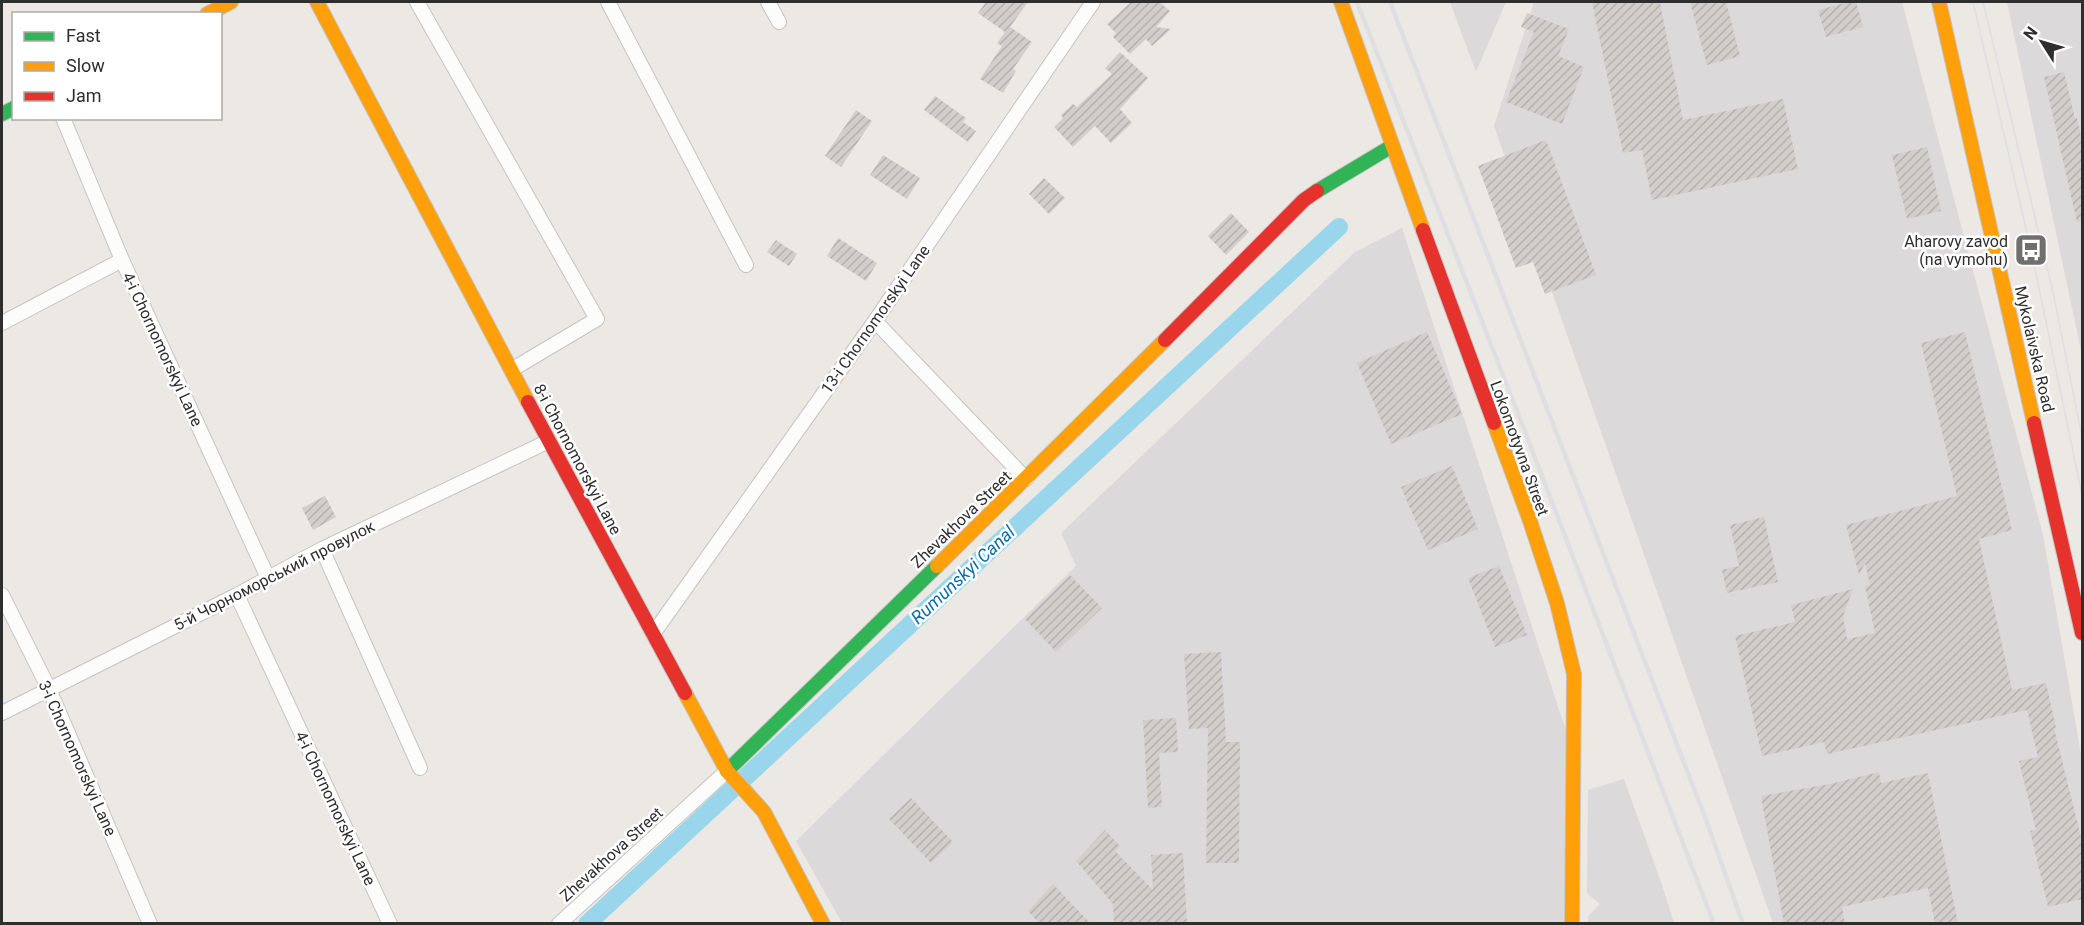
<svg xmlns="http://www.w3.org/2000/svg" width="2084" height="925" viewBox="0 0 2084 925" font-family="Roboto,sans-serif">
  <defs>
    <pattern id="building-hatch" width="6" height="6" patternUnits="userSpaceOnUse" patternTransform="scale(1.5)"><rect width="6" height="6" fill="#d1cecb"/><path d="M-1 1l2-2M0 6l6-6M5 7l2-2" fill="none" stroke="#b4b1af"/></pattern>
  </defs>
  <rect width="100%" height="100%" fill="#ece8e4"/>
  <path fill="#dcd9db" d="M1450 2H1506L1476 72Z
    M1534 2H1902L2043 535 2082 760V923H1773L1494 126Z
    M2007 2H2082V355Z
    M1402 228 1569 740 1564 923H842L796 841 1076 566 1061 533 1355 252Z
    M1624 779 1661 882 1674 923H1588V916L1600 904 1587 893 1588 790Z"/>
  <g fill="none" stroke-linecap="round" stroke-linejoin="round">
    <path stroke="#99d6ec" stroke-width="18" d="M587 924 1339 227"/>
  </g>
  <path fill="url(#building-hatch)" d="M986 2H1028L1010 27 1032 42 1013 69 1016 71 1003 93 980 79 1002 46 997 43 1005 32 978 13Z
    M1131 2H1159L1170 11 1156 27 1171 29 1152 46 1146 39 1130 54 1113 37 1116 33 1107 24Z
    M1592 2H1660L1683 120 1783 99 1798 169 1652 200 1642 150 1623 153Z
    M1690 2H1726L1740 56 1707 65Z
    M1849 2H1856L1863 27 1826 37 1818 10Z
    M1527 13 1569 29 1558 56 1584 67 1562 124 1506 102 1534 32 1521 27Z
    M1120 52 1148 78 1120 109 1132 123 1111 143 1095 126 1073 147 1054 127 1063 118 1061 115 1073 104 1077 107 1112 74 1105 68Z
    M2064 72 2075 119 2077 118 2082 141V221L2077 222 2044 77Z
    M935 96 966 118 963 122 976 131 968 142 924 110Z
    M856 110 872 121 841 167 825 156Z
    M1546 140 1596 275 1545 294 1533 262 1516 268 1478 166Z
    M1927 147 1941 211 1907 219 1892 155Z
    M883 155 920 178 907 199 870 175Z
    M1044 178 1065 198 1049 214 1029 194Z
    M1231 213 1249 232 1226 255 1208 236Z
    M838 238 877 263 866 281 827 256Z
    M776 240 797 254 789 266 767 252Z
    M1427 332 1462 414 1391 444 1357 363Z
    M1965 332 2012 530 1979 539 2012 690 2046 683 2056 728H2054L2082 841V899L2048 907 2030 831 2036 830 2019 761 2038 757 2027 710 1827 754 1824 742 1762 756 1735 636 1795 622 1791 605 1853 589 1843 616 1847 639 1875 633 1865 586 1870 585 1865 563 1859 575 1846 525 1957 496 1921 343Z
    M1452 466 1478 529 1428 550 1401 487Z
    M325 496 336 517 313 530 302 508Z
    M1764 517 1778 582 1727 593 1722 570 1739 566 1730 525Z
    M1499 566 1527 635 1495 647 1468 578Z
    M1070 575 1102 608 1056 652 1025 619Z
    M1221 652 1226 742H1240L1239 863H1206L1208 728 1189 729 1184 654Z
    M1176 718 1178 752 1159 753 1162 807 1148 808 1143 720Z
    M1879 772 1881 783 1928 773 1958 924H1935L1928 888 1842 907 1845 924H1784L1761 796 1830 784Z
    M911 798 953 842 931 863 889 819Z
    M1105 830 1120 846 1115 851 1153 890 1151 855 1183 853 1187 924H1114L1113 904 1076 861Z
    M1053 884 1091 924H1040L1028 911Z"/>
  <g fill="none" stroke-linecap="round" stroke-linejoin="round">
    <defs>
      <path id="street" d="M417 2 597 319 511 370
        M608 2 746 265
        M768 2 779 22
        M63 118 122 260 268 578
        M875 321 1026 479
        M2 323 122 260
        M322 549 420 768
        M2 595 49 689 150 924
        M237 595 390 924
        M653 634 875 321 1093 2
        M2 713 237 595 322 549 549 441
        M559 924 727 771"/>
      <path id="fast" d="M2 114 14 108
        M1317 191 1392 146
        M727 771 937 566"/>
      <path id="slow" d="M317 2 528 402
        M1341 2 1423 230
        M1939 2 2034 423
        M207 14 231 2
        M1494 423 1530 521 1557 603 1574 674 1572 924
        M937 566 1165 340
        M685 693 727 771 764 812 823 924"/>
      <path id="jam" d="M1423 230 1494 423
        M1165 340 1304 200 1317 191
        M528 402 685 693
        M2034 423 2082 633"/>
    </defs>
    <use href="#street" stroke="#c5c4c5" stroke-width="16"/>
    <use href="#fast" stroke="#c5c4c5" stroke-width="16"/>
    <use href="#slow" stroke="#c5c4c5" stroke-width="16"/>
    <use href="#jam" stroke="#c5c4c5" stroke-width="16"/>
    <use href="#street" stroke="#fcfcfb" stroke-width="14"/>
    <use href="#fast" stroke="#30b455" stroke-width="14"/>
    <use href="#slow" stroke="#ff9f0a" stroke-width="14"/>
    <use href="#jam" stroke="#e5322d" stroke-width="14"/>
    <path stroke="#dfdfe1" stroke-width="1.5" d="M1973 2 2031 250 2082 495
      M1983 2 2053 292 2082 437"/>
    <path stroke="#dfdfe1" stroke-width="4.5" d="M1357 2 1517 411 1714 924
      M1390 2 1705 817 1743 924"/>
  </g>
  <defs>
    <symbol id="bus-square" viewBox="-11 -11 22 22"><rect x="-9" y="-9" width="18" height="18" rx="4" fill="#706f6e" stroke="#fff"/><path d="M-5-6H5V4H4V6H2V4H-2V6H-4V4H-5ZM-3.5-4V0h7V-4ZM-3.5 1.2v1.5H-2V1.2ZM2 1.2v1.5H3.5V1.2Z" fill="#fff"/></symbol>
  </defs>
  <g fill-rule="evenodd">
    <use href="#bus-square" x="2012" y="231" width="38" height="38"/>
  </g>
  <g text-anchor="middle" stroke-width="5" stroke-linejoin="round" paint-order="stroke">
    <g font-size="16" fill="#2e2e2e" stroke="#fff" text-anchor="end">
      <text x="2008" y="247">Aharovy zavod<tspan x="2008" dy="18">(na vymohu)</tspan></text>
    </g>
    <g font-size="16" fill="#2e2e2e" stroke="#fff">
      <text transform="translate(875 319) rotate(-55)" y="6">13-i Chornomorskyi Lane</text>
      <text transform="translate(163 349) rotate(65)" y="6">4-i Chornomorskyi Lane</text>
      <text transform="translate(2035 349) rotate(77)" y="6">Mykolaivska Road</text>
      <text transform="translate(1520 448) rotate(70)" y="6">Lokomotyvna Street</text>
      <text transform="translate(578 459) rotate(62)" y="6">8-i Chornomorskyi Lane</text>
      <text transform="translate(961 519) rotate(-44)" y="6">Zhevakhova Street</text>
      <text transform="translate(274 575) rotate(-27)" y="6">5-й Чорноморський провулок</text>
      <text transform="translate(78 758) rotate(66)" y="6">3-i Chornomorskyi Lane</text>
      <text transform="translate(336 808) rotate(65)" y="6">4-i Chornomorskyi Lane</text>
      <text transform="translate(611 854) rotate(-42)" y="6">Zhevakhova Street</text>
    </g>
    <g font-size="18" font-style="italic" fill="#0d6fa3" stroke="#fff">
      <text transform="translate(963 575) rotate(-43)" y="6">Rumunskyi Canal</text>
    </g>
  </g>
  <rect width="2084" height="925" fill="none" stroke="#2e2e2e" stroke-width="6"/>
  <rect x="12" y="12" width="210" height="108" fill="#ffffff" stroke="#ababab" stroke-width="1.5"/>
  <rect x="24" y="32" width="30" height="9" fill="#30b455" stroke="#ababab" stroke-width="1.5"/>
  <text x="66" y="42" font-size="18" fill="#2e2e2e">Fast</text>
  <rect x="24" y="62" width="30" height="9" fill="#ff9f0a" stroke="#ababab" stroke-width="1.5"/>
  <text x="66" y="72" font-size="18" fill="#2e2e2e">Slow</text>
  <rect x="24" y="92" width="30" height="9" fill="#e5322d" stroke="#ababab" stroke-width="1.5"/>
  <text x="66" y="102" font-size="18" fill="#2e2e2e">Jam</text>
  <g transform="translate(2042 42) rotate(307)" stroke="#ffffff" stroke-width="4.5" paint-order="stroke">
  <path d="M0-4.5L10 22L0 15L-10 22Z" fill="#2e2e2e"/>
  <text y="-9" font-size="16" font-weight="bold" text-anchor="middle" fill="#2e2e2e">N</text>
  </g>
</svg>
